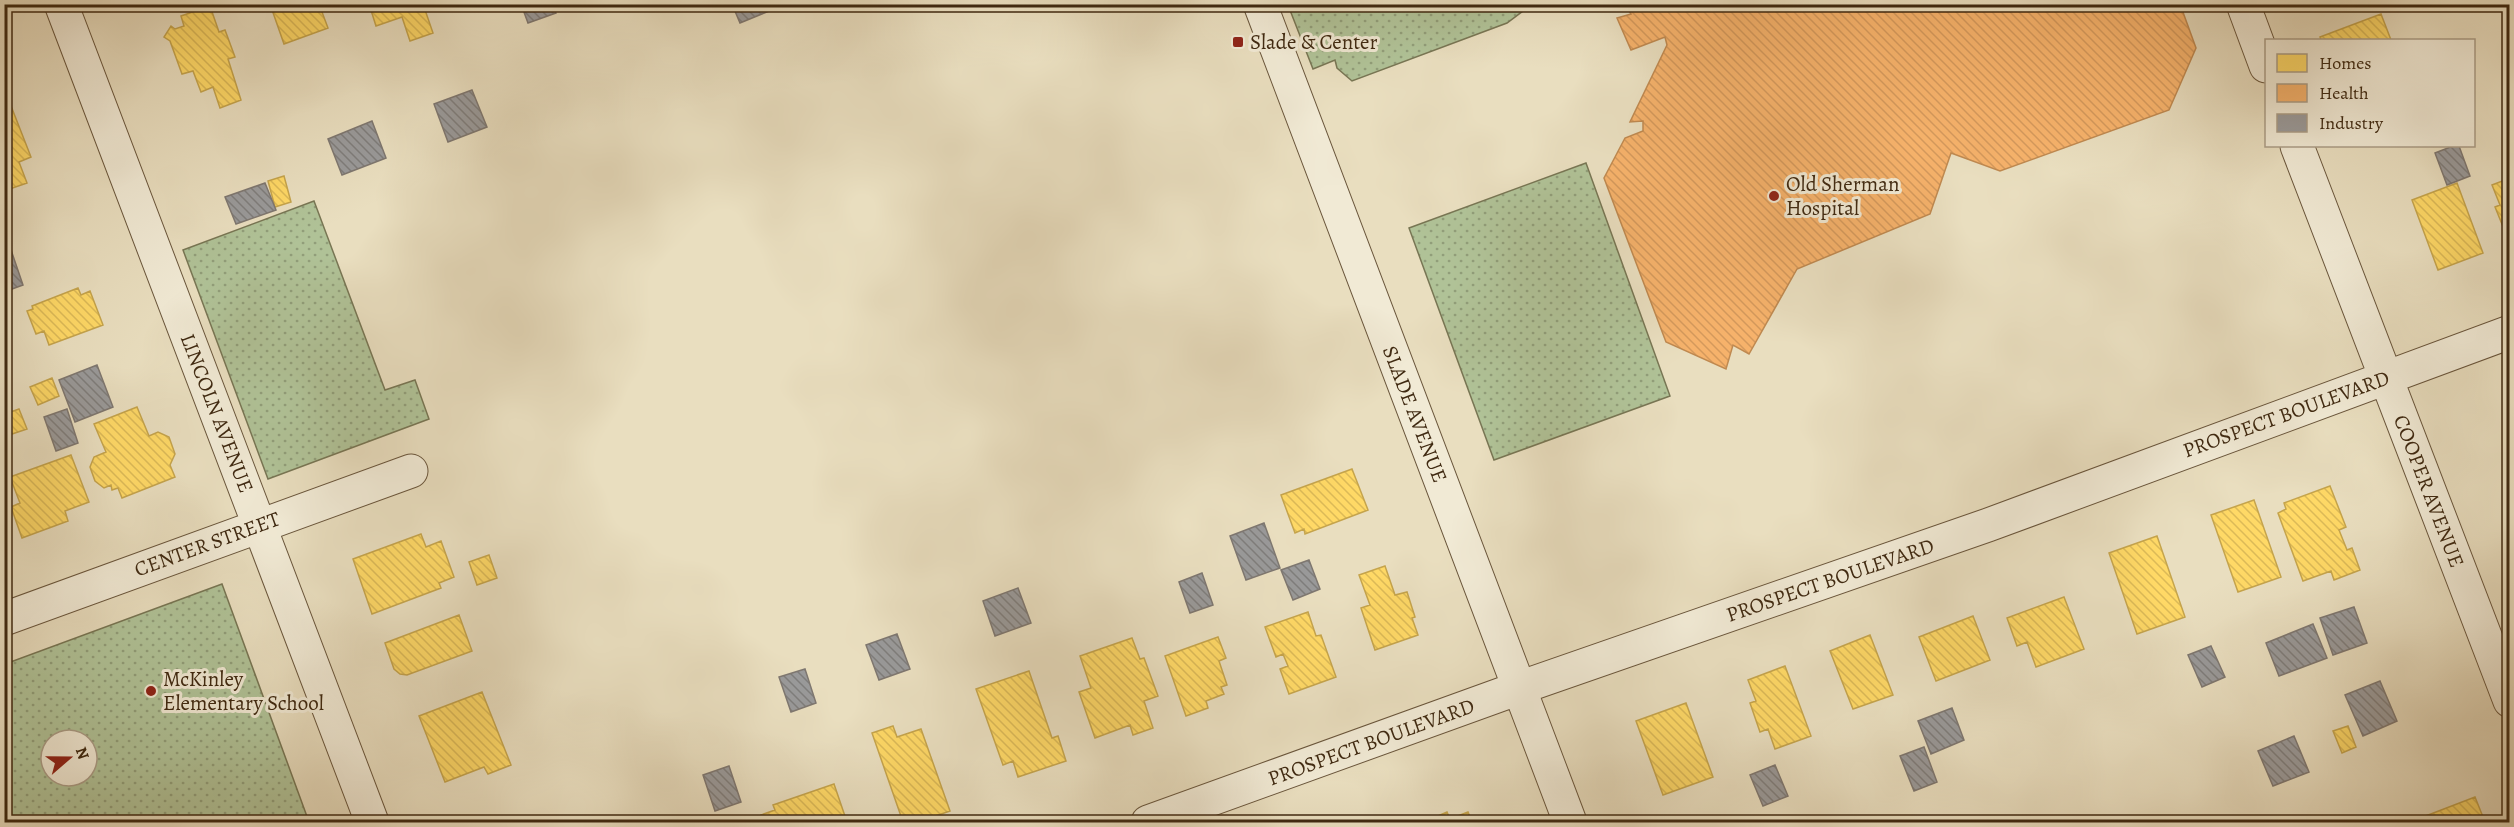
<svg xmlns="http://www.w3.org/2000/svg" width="2514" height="827" viewBox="0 0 2514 827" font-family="Alegreya,serif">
  <defs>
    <pattern id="grass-dots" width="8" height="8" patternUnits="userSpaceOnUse" patternTransform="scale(1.5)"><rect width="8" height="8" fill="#b0c297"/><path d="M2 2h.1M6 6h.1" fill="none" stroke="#919e7a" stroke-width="1.8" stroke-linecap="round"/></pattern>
    <pattern id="homes-back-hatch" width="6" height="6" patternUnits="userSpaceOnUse" patternTransform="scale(1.5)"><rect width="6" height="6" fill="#ffd966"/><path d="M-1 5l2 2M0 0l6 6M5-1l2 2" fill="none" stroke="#dcba57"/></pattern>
    <pattern id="health-back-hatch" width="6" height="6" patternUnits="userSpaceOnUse" patternTransform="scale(1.5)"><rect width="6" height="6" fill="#f6b26b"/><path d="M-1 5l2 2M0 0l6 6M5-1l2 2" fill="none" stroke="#d4995c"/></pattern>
    <pattern id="industry-back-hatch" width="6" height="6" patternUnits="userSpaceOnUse" patternTransform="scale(1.5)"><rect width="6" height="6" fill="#999"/><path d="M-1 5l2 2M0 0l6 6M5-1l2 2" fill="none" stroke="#7e7d7b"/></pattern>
  </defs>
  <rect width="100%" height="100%" fill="#e9debf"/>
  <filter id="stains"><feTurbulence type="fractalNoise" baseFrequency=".00333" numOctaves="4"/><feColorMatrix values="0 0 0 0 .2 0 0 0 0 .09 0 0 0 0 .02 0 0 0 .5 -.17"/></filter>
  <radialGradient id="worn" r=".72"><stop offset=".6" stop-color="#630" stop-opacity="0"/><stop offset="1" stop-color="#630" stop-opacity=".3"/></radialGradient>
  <path fill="url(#grass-dots)" stroke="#787654" stroke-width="1.5" fill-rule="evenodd" d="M1288 5H1531L1507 23 1352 81 1337 68 1335 60 1313 69Z
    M1586 163 1670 396 1494 460 1409 228Z
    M314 201 385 390 415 380 429 419 268 479 183 250Z
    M222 584 309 822H5V664ZM51 740H87V776H51Z"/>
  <path fill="url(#homes-back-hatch)" stroke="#c5a44c" stroke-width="1.5" d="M270 4H319L328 28 284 44Z
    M369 4H423L433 33 410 41 402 17 376 26Z
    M210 6 219 32 225 30 235 57 228 59 241 100 220 108 213 87 201 92 193 71 182 74 170 41 164 37 171 26 175 29 184 26 181 16Z
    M2381 14 2391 40H2321L2320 37Z
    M4 88 31 157 19 162 27 183 4 191Z
    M284 176 291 202 275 207 268 181Z
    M2510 178V244L2495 207 2500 205 2492 185Z
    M2457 183 2483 253 2438 270 2412 200Z
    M78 288 81 295 90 291 103 325 49 345 44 331 36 334 27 311 33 309 32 306Z
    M52 378 59 396 38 405 30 387Z
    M137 407 149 436 158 432 169 437 175 454 170 465 175 477 122 498 118 488 112 490 111 485 104 488 95 481 90 467 94 457 106 452 94 424Z
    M19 409 27 429 12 434 5 414Z
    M71 455 89 502 65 511 68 521 22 538 11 507 20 503 10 477Z
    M1352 469 1368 510 1305 534 1304 529 1295 533 1281 495Z
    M2330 486 2346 527 2339 530 2347 550 2352 548 2360 570 2334 580 2331 571 2303 581 2278 513 2286 509 2284 503Z
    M2254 500 2281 577 2238 592 2211 515Z
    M421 534 426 547 441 541 454 577 439 583 441 588 372 614 353 559Z
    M2157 536 2185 617 2137 634 2109 553Z
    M489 555 497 578 477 585 469 562Z
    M1385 566 1395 595 1407 592 1415 617 1412 618 1418 635 1375 650 1361 608 1370 605 1359 575Z
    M2064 597 2084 649 2036 667 2027 642 2017 646 2007 618Z
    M1308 612 1316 636 1321 635 1336 677 1289 694 1280 669 1288 666 1283 654 1276 657 1265 627Z
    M459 615 472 651 407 675 400 674 394 669 385 643Z
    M1973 616 1990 660 1936 681 1919 637Z
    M1870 635 1893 695 1853 709 1830 651Z
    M1218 637 1226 658 1219 661 1227 685 1221 687 1224 694 1206 701 1208 708 1186 716 1165 656Z
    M1132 638 1140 659 1144 658 1158 696 1144 701 1153 728 1133 735 1130 725 1095 738 1079 692 1091 688 1080 656Z
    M1785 666 1811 736 1775 749 1768 729 1760 732 1750 703 1756 701 1748 680Z
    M1029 671 1052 738 1058 736 1066 761 1018 777 1013 761 1003 765 976 689Z
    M482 692 511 765 488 774 484 767 445 782 419 716Z
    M1686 703 1713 777 1663 795 1636 721Z
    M893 726 897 737 921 729 950 811 918 822H903L872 733Z
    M2348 726 2356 747 2342 753 2333 731Z
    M834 784 847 822H764L761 815 775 810 773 805Z
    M2475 797 2485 822H2410Z
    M1447 812 1450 819 1468 812 1472 822H1424Z"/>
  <path fill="url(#health-back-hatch)" stroke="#bf8950" stroke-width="1.5" d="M1630 4H2180L2196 48 2169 110 2000 171 1951 153 1930 214 1797 269 1749 354 1733 345 1726 369 1666 342 1604 178 1625 138 1643 131V121L1630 122 1667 45 1665 37 1631 50 1617 18 1631 14 1626 6Z"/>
  <path fill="url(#industry-back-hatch)" stroke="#7e7770" stroke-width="1.5" d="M521 4H553L556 13 528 23Z
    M732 4H772L774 9 740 23Z
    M472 90 487 127 448 142 434 104Z
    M372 121 386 158 342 175 328 139Z
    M2453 146H2459L2470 176 2447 185 2435 153Z
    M265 183 276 210 236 224 225 197Z
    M10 247 23 285 4 292V250Z
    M97 365 113 407 75 422 59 380Z
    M67 409 78 443 56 451 44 417Z
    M1264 523 1280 568 1246 580 1230 536Z
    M1309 560 1320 589 1293 600 1281 570Z
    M1202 573 1213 605 1190 613 1179 582Z
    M1018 588 1031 623 995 636 983 601Z
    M2354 607 2367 643 2333 655 2320 618Z
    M2313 624 2327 658 2279 676 2266 643Z
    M897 634 910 669 879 680 866 645Z
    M2211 646 2225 677 2202 687 2188 655Z
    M805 669 816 703 791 712 779 677Z
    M2380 681 2397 721 2363 736 2345 695Z
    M1952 708 1964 740 1931 754 1918 721Z
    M2294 736 2309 772 2273 786 2258 751Z
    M1924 747 1937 782 1914 791 1900 756Z
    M1775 765 1788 796 1763 806 1750 775Z
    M729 766 741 802 715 811 703 775Z"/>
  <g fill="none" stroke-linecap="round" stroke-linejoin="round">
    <defs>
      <path id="street" d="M61 4 372 822
        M1260 4 1570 822
        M2243 4 2266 66
        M2297 146 2510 701
        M4 619 411 471
        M1148 822 1519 688 1988 525 2510 332"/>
    </defs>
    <use href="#street" stroke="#6a563c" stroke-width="35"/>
    <use href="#street" stroke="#f1ead5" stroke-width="33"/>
  </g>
  <g fill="#8f2418" stroke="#f1ead5" stroke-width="2">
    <rect x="1232" y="36" width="12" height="12" rx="3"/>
    <circle cx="1774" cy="196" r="6"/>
    <circle cx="151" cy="691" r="6"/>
  </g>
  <g text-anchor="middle" stroke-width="6" stroke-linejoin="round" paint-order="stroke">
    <g font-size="21" fill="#3f2911" stroke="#f1ead5" text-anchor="start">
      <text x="1250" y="49">Slade &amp; Center</text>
      <text x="1786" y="191">Old Sherman<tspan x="1786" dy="24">Hospital</tspan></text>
      <text x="163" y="686">McKinley<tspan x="163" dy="24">Elementary School</tspan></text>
    </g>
    <g font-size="21" fill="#3f2911" stroke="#f1ead5">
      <text transform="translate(217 413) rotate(69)" y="7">LINCOLN AVENUE</text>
      <text transform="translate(1415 414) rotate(69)" y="7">SLADE AVENUE</text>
      <text transform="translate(2286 414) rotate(-20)" y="7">PROSPECT BOULEVARD</text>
      <text transform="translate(2429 491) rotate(69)" y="7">COOPER AVENUE</text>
      <text transform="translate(207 544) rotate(-20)" y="7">CENTER STREET</text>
      <text transform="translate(1830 580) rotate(-19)" y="7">PROSPECT BOULEVARD</text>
      <text transform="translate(1371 742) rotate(-20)" y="7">PROSPECT BOULEVARD</text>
    </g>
  </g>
  <rect width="2514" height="827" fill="none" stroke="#e9debf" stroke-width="24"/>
  <rect x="6" y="6" width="2502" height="815" fill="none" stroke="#3f2911" stroke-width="3"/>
  <rect x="12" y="12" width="2490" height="803" fill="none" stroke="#3f2911" stroke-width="1.5"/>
  <rect x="2265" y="39" width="210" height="108" fill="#f1ead5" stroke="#aa9d87" stroke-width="1.5"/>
  <rect x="2277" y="54" width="30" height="18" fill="#ffd966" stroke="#aa9d87" stroke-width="1.5"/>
  <text x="2319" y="69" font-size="18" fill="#3f2911">Homes</text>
  <rect x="2277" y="84" width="30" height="18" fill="#f6b26b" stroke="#aa9d87" stroke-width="1.5"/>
  <text x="2319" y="99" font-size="18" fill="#3f2911">Health</text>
  <rect x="2277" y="114" width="30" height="18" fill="#999999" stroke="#aa9d87" stroke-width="1.5"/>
  <text x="2319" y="129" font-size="18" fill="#3f2911">Industry</text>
  <g transform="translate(69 758) rotate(70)"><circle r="28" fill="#f1ead5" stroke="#aa9d87" stroke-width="1.5"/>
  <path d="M0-4.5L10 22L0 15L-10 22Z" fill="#8f2418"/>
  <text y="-9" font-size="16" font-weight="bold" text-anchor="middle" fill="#3f2911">N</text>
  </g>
  <rect width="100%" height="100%" filter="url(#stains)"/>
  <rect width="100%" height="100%" fill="url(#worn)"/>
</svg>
